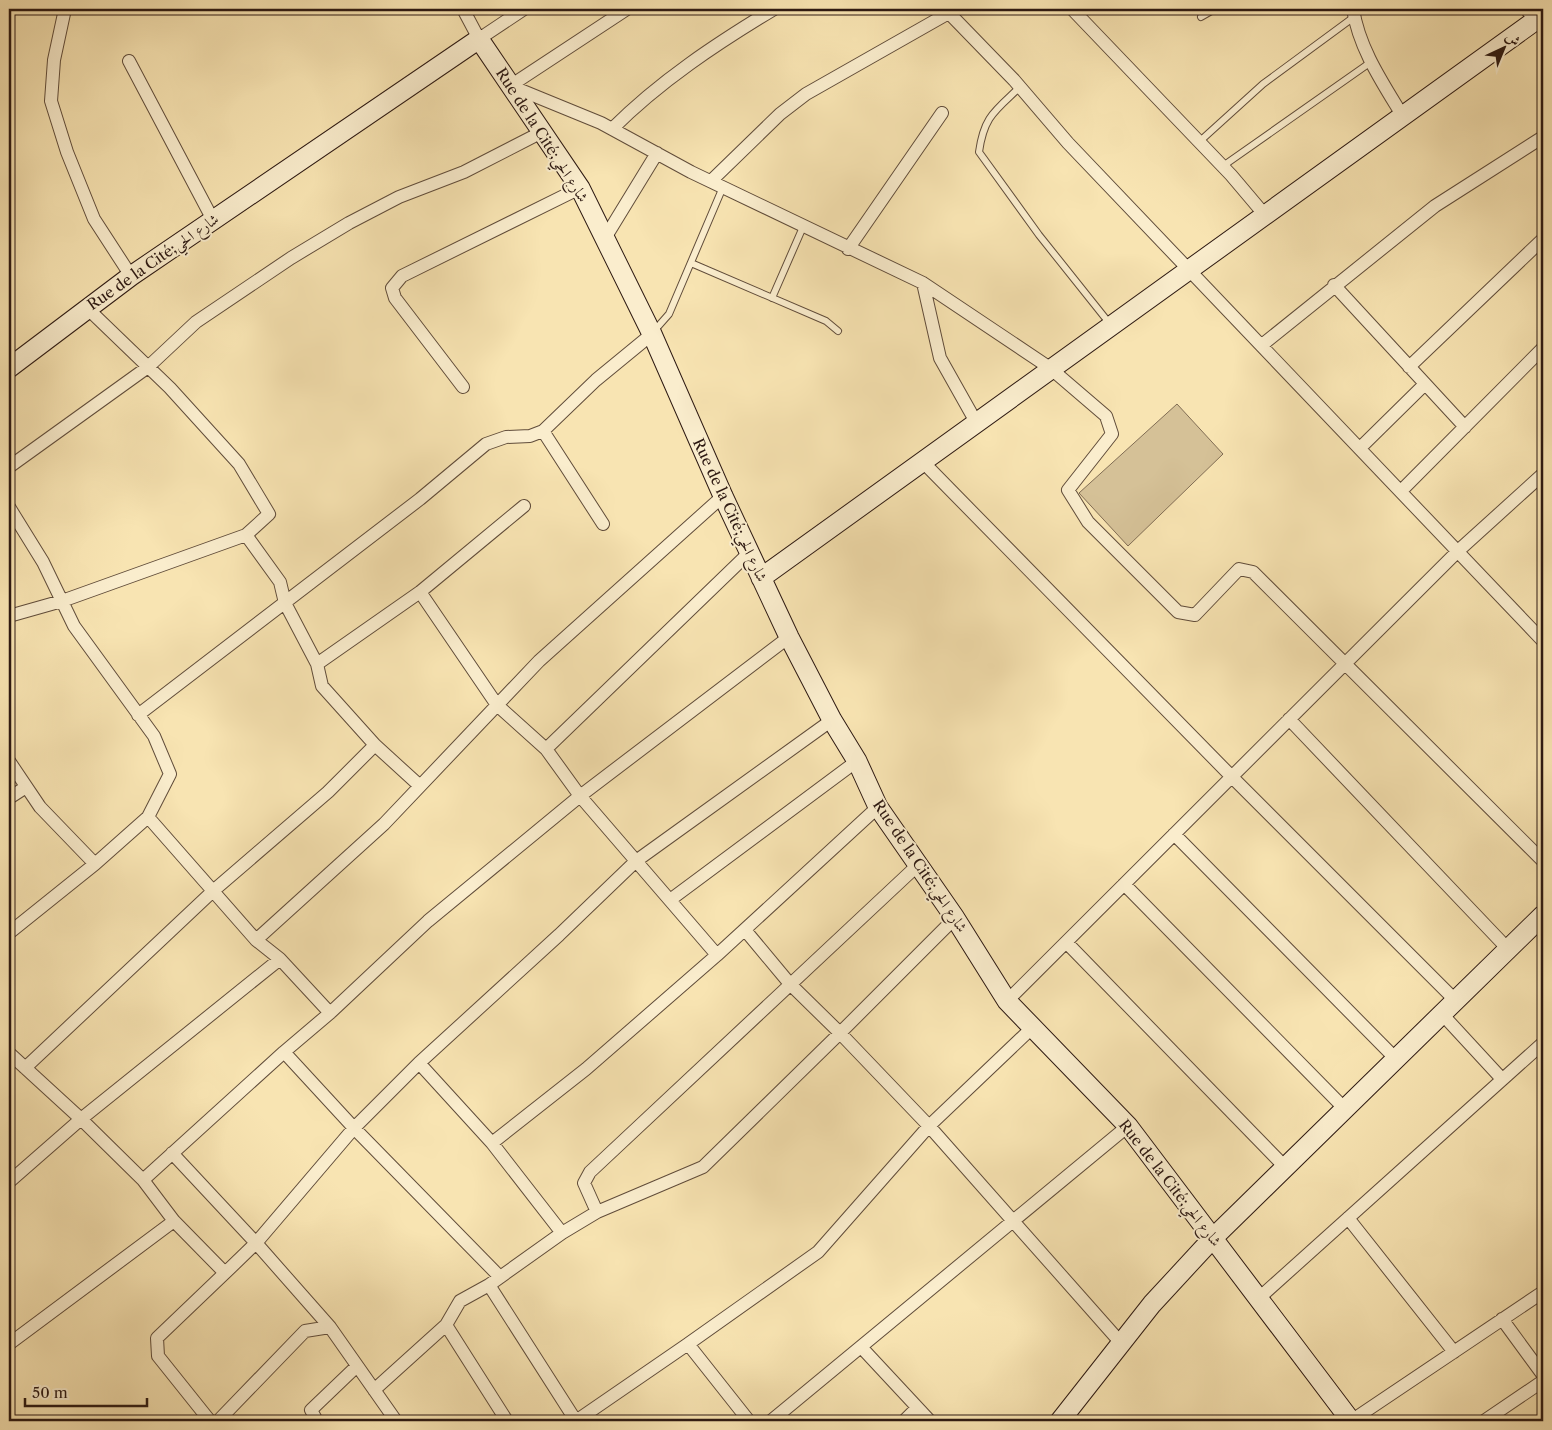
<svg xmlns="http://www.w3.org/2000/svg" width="1552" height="1430" viewBox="0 0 1552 1430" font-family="'Libre Caslon Text',Amiri,serif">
  <rect width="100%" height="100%" fill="#f8e4b2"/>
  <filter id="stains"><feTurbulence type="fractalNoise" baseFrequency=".004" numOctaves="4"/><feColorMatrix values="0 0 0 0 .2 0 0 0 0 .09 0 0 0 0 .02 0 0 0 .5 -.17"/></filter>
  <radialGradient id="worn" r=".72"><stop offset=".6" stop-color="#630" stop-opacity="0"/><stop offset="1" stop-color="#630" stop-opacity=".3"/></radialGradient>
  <path fill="#d5c197" stroke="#816d54" d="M1177 404 1223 454 1128 546 1079 493Z"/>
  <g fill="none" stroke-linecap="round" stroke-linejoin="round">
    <defs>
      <path id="lane" d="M1201 17 1215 9
        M1020 87C995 111 984 116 979 152L1039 235 1110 324
        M1199 142 1263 84 1354 17
        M1223 166 1371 62
        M691 263 826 321 838 331
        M772 298 803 227
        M654 331 669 314 723 187"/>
      <path id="street" d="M65 9 54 60 51 101 67 152 94 219 131 276
        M463 9 479 39 524 9
        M1072 9 1231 175 1264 214
        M1353 9C1359 48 1382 82 1402 115
        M1526 9 1536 20
        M948 12 1014 80 1068 143 1543 641
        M129 61 213 220
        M510 86 627 9
        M513 87 601 123 691 172 923 283 1050 368 1106 416 1112 434 1068 490 1088 522 1178 612 1195 615 1239 569 1253 572 1543 861
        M612 129C660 81 716 44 774 9
        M711 181 780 114 806 94 954 10
        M605 238 657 153
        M848 249 942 113
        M923 283 940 358 976 422
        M1334 285 1465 427
        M1262 345 1435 206 1543 137
        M1409 367 1543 239
        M463 387 395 298 392 288 402 276 580 188
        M543 431 603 524
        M1360 448 1425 384
        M922 461 1231 776 1456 1001
        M9 467 148 367 196 322 291 258 349 223 399 197 464 172 542 132
        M1401 491 1543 348
        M9 507 43 562 74 626 154 736 170 774 148 817 95 864 9 933
        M246 535 280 582 285 603 317 664 322 686 375 745 420 786
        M420 592 497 705 546 749 751 551
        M9 616 62 601 246 535 269 514 239 464 170 388 87 308
        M317 664 420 592 524 506
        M138 715 420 499 486 444 506 437 530 436 543 431 596 380 652 334
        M1289 719 1508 949
        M9 761 40 807 95 864
        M9 798 26 787
        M148 817 256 940 280 959
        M1174 834 1396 1059
        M1124 884 1345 1109
        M670 900 857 761
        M745 930 790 984 840 1033 955 918
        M256 940 384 824 539 661 723 496
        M1066 942 1285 1167
        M717 955 878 807
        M1007 1001 1458 551 1543 474
        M330 1013 428 921 580 796 789 637
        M1442 1014 1502 1079
        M9 1053 81 1119 280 959 330 1013 284 1052 354 1128 256 1243 172 1153
        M419 1063 492 1143 562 1233 489 1285 576 1421
        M25 1068 213 891 328 792 375 745
        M492 1143 586 1069 717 955 580 796 546 749
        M143 1180 284 1052
        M9 1182 81 1119 143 1180 174 1221
        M597 1212 584 1183 590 1172 919 864
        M1348 1218 1454 1352
        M562 1233 597 1212 703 1167 840 1033 929 1126 1121 1343
        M500 1277 354 1128 419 1063 559 935 636 861 832 720
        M1258 1299 1543 1043
        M1502 1319 1543 1375
        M446 1325 460 1301 489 1285
        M9 1344 174 1221 225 1273 256 1243 330 1327 396 1421
        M688 1344 818 1252 929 1126 1033 1027
        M862 1348 930 1421
        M374 1390 446 1325 507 1421
        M210 1421 158 1356 157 1338 225 1273
        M218 1421 305 1331 330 1327
        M317 1421 311 1410 357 1366
        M576 1421 688 1344 749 1421
        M771 1421 1128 1126
        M904 1421 917 1408
        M1351 1421 1543 1292
        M1484 1421 1543 1381"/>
      <path id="secondary" d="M9 368 131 276 479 39 580 188 652 334 723 496 789 637 832 720 857 761 878 807 955 918 1007 1001 1128 1126 1351 1421
        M761 578 1543 15
        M1060 1421 1152 1304 1213 1238 1543 915"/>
    </defs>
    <use href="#lane" stroke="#604c3a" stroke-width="8"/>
    <use href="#street" stroke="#604c3a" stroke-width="14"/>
    <use href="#secondary" stroke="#2d1912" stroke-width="21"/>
    <use href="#lane" stroke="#faedcd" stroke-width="6"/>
    <use href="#street" stroke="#faedcd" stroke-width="12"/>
    <use href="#secondary" stroke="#faedcd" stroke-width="19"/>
  </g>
  <g text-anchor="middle" stroke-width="4" stroke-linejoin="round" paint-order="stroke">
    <g font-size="15" fill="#2d1912" stroke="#faedcd">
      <text transform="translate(542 135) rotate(57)" y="5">Rue de la Cité;شارع الحي</text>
      <text transform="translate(153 262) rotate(-35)" y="5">Rue de la Cité;شارع الحي</text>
      <text transform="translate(730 510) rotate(65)" y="5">Rue de la Cité;شارع الحي</text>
      <text transform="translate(920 866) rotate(56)" y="5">Rue de la Cité;شارع الحي</text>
      <text transform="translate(1170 1183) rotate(52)" y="5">Rue de la Cité;شارع الحي</text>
    </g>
  </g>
  <rect width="1552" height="1430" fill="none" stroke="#f8e4b2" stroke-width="30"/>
  <rect x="10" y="10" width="1532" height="1410" fill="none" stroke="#2d1912" stroke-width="2.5"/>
  <rect x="15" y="15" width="1522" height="1400" fill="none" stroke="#2d1912"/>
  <g transform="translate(1504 48) rotate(44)" stroke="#faedcd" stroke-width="4" paint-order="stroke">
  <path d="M0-4L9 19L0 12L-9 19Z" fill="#2d1912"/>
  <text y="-8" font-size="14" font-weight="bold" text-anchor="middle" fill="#2d1912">ش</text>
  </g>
  <path d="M25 1398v8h122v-8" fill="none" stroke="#2d1912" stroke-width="2.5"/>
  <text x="32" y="1398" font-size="15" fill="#2d1912" stroke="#faedcd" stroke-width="4" paint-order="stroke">50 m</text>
  <rect width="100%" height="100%" filter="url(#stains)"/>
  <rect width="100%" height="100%" fill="url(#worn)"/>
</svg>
